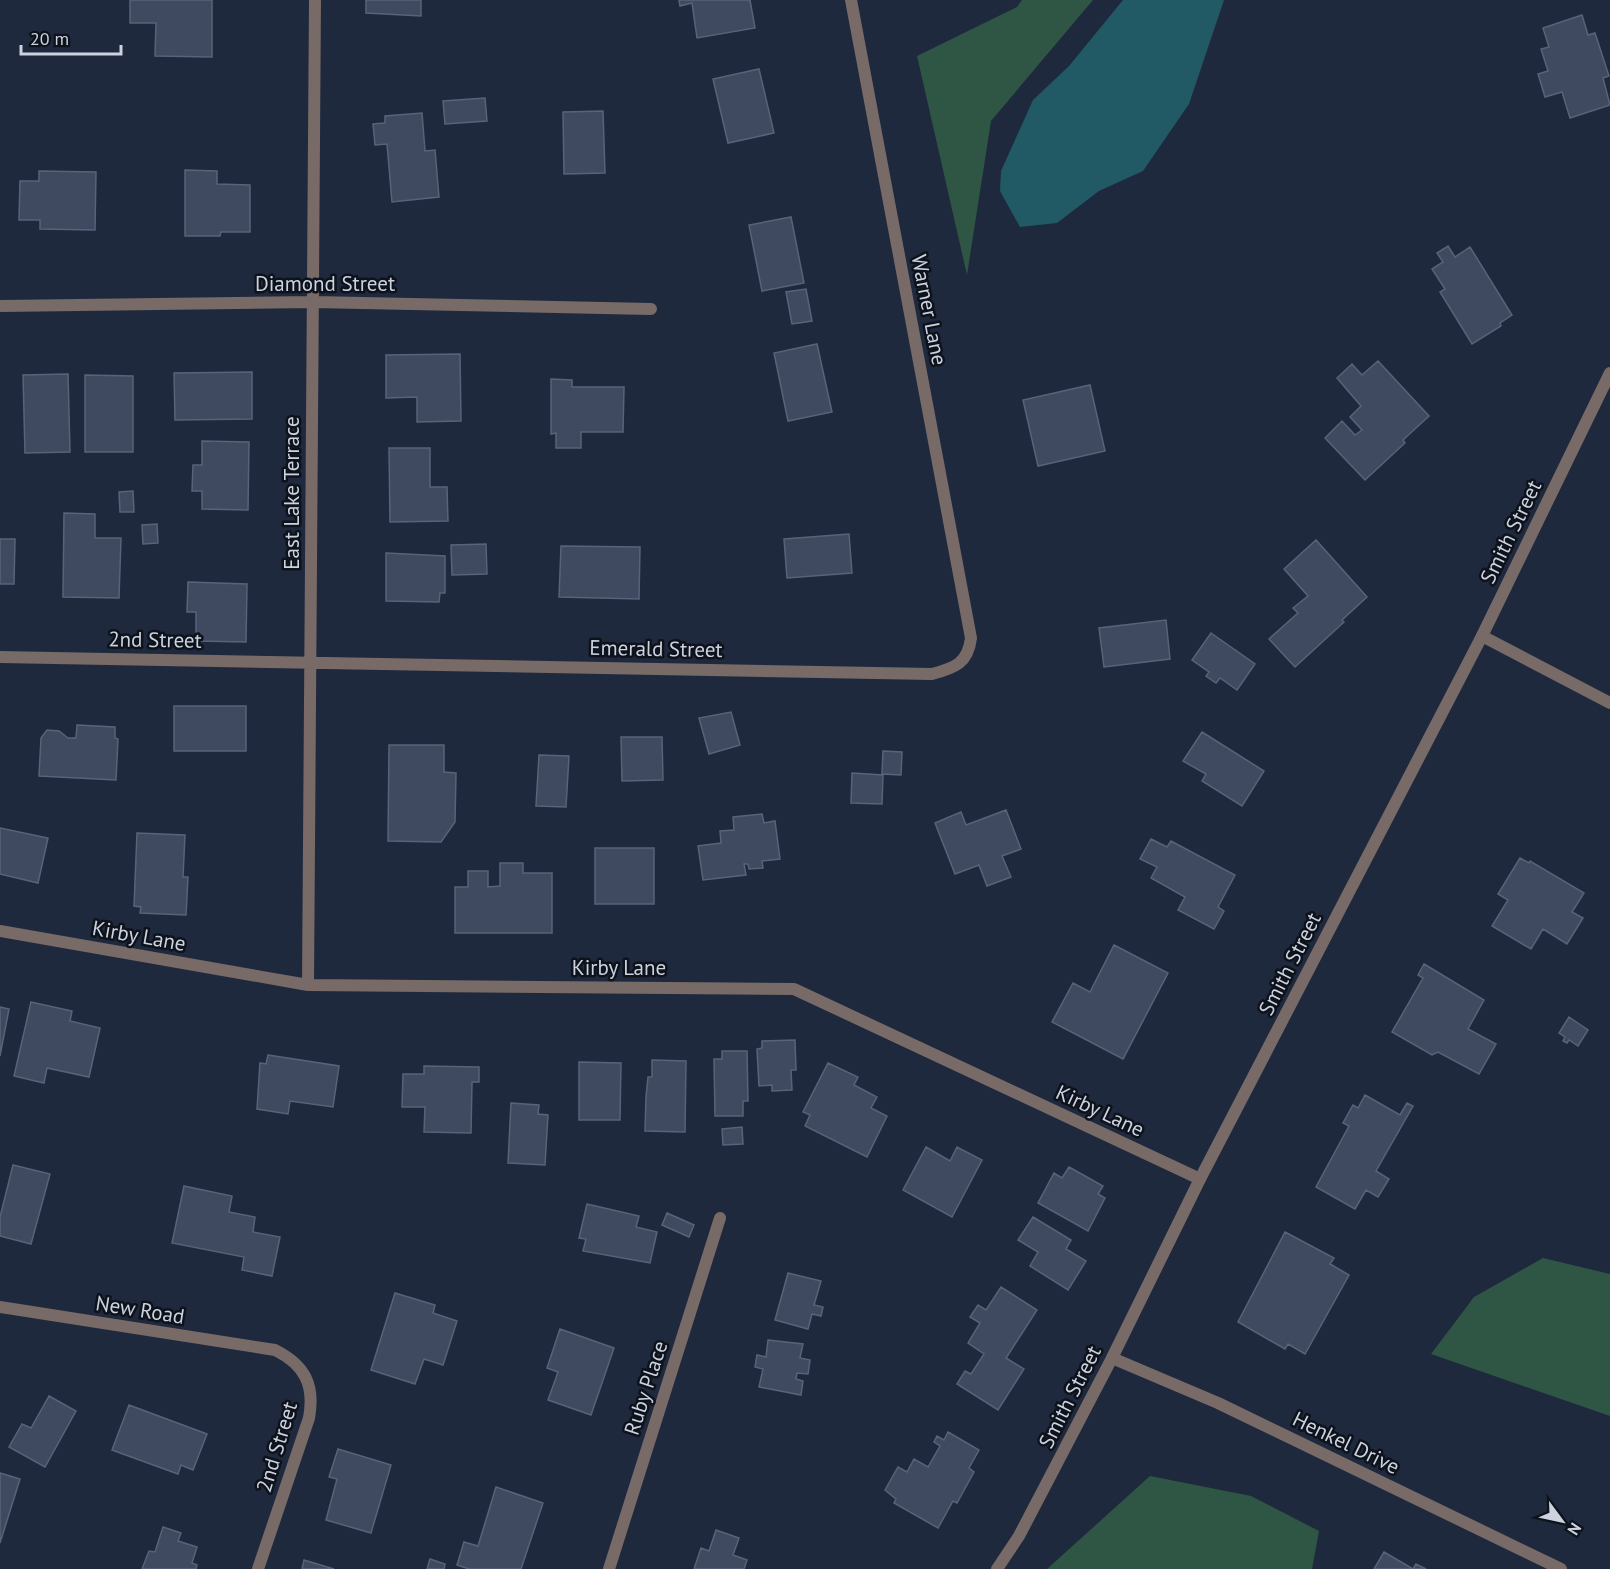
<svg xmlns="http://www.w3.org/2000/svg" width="1610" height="1569" viewBox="0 0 1610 1569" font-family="'PT Sans',sans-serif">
  <rect width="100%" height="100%" fill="#1f293d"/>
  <path fill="#2f5544" d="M1022 0H1093L991 121 967 275 917 56 1017 7Z
    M1543 1258 1610 1274V1416L1431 1354 1474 1297Z
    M1150 1476 1251 1496 1319 1531 1312 1569H1047Z"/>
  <path fill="#215965" d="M1123 0H1224L1189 104 1143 171 1099 191 1057 223 1020 227 1000 191 1001 171 1033 100 1069 66Z"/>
  <path fill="#3f4960" stroke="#58637a" stroke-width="1.5" d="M130 0H212V57L155 56 156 23H130Z
    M366 0H421V16L366 13Z
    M679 0H750L755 28 697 38 692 3 680 6Z
    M1582 15 1588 35 1595 33 1609 76 1603 78 1610 105 1570 118 1562 92 1545 97 1538 74 1548 71 1541 49 1549 47 1543 28Z
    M759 69 774 133 728 143 713 79Z
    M485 98 487 121 445 124 443 101Z
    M603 111 605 173 564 174 563 112Z
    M422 113 425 151 435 150 439 197 392 202 387 144 375 145 373 124 385 123V116Z
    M185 170 217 171V184L250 185V232H221L220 236H185Z
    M39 171 96 172 95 230 40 229V220H19L20 181H39Z
    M791 217 804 283 762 291 749 225Z
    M1448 246 1455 257 1470 247 1512 315 1500 323 1501 326 1472 344 1440 292 1445 289 1432 269 1443 262 1437 253Z
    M806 289 812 321 792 324 786 292Z
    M817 344 832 412 788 421 774 353Z
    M460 354 461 421 417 422V397L386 398V355Z
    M1378 361 1429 416 1403 440 1405 443 1365 480 1325 438 1342 421 1355 435 1362 430 1350 417 1361 406 1337 378 1352 364 1362 375Z
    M252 372V419L175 420 174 373Z
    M68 374 70 452 25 453 23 375Z
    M85 375 133 376V452H85Z
    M551 379 572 380V387H624L623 432H581V448H556V433L551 434Z
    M1090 385 1105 451 1038 466 1023 400Z
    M202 441 249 442 248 510 202 509V491H192L193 465H202Z
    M389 448H430V487H447L448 521 390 522Z
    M133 491 134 512H120L119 492Z
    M64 513 95 514V538H121L119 598 63 597Z
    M157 524 158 543 143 544 142 525Z
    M849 534 852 573 787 578 784 539Z
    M0 539H15L14 584H0Z
    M1316 540 1367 597 1342 620 1344 622 1295 667 1269 639 1298 613 1293 608 1308 596 1284 569Z
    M486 544 487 574 452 575 451 545Z
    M561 546 640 547 639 599 559 597Z
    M386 553 445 556V593H440L439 602 386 601Z
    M188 582 247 584 246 642 196 641V612H187Z
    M1166 620 1170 659 1104 667 1099 628Z
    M1211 633 1255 664 1237 690 1220 678 1216 683 1206 676 1209 672 1192 660Z
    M174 706H246V751H174Z
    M731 712 740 745 709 754 699 718Z
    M77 725 115 727V738L118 739 116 780 39 776 41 738 47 730 59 731 68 738H76Z
    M1202 732 1264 771 1242 806 1202 781 1206 774 1183 761Z
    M621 737H662L663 780 622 781Z
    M389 745H444V772L456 773 455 822 441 842 388 841Z
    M883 751 902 752 901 775 882 774Z
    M539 755 569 756 566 807 536 806Z
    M852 773 883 775 882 804 851 803Z
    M1006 810 1021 849 1002 856 1011 877 987 886 979 865 955 874 935 823 961 812 966 825Z
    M762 814 764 823 775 821 780 859 762 861 763 868 749 869 748 864H744L746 875 703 880 698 846 721 843 720 831 734 830 733 817Z
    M0 828 48 838 38 883 0 874Z
    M137 833 185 835 183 877H188L186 915 140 913 141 907 134 906Z
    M1151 839 1167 847 1171 841 1235 875 1218 907 1224 911 1214 929 1178 910 1185 897 1151 878 1157 867 1140 859Z
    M595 848H654V904H595Z
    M1520 858 1529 863 1530 861 1584 893 1572 912 1583 918 1567 944 1543 929 1531 949 1492 926 1508 900 1498 894Z
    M500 863H523V873H552V933H455V887H468V871H488V887L500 886Z
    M1114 945 1168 973 1123 1059 1052 1022 1073 983 1090 992Z
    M1424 964 1484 1000 1468 1029 1496 1044 1479 1074 1438 1052 1432 1055 1392 1032 1423 978 1418 975Z
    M31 1002 72 1011 70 1021 100 1028 89 1077 47 1068 44 1083 14 1076Z
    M0 1007 9 1009 0 1056Z
    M1569 1017 1588 1030 1578 1046 1569 1040 1567 1043 1563 1041 1565 1037 1559 1033Z
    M795 1040 796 1070H791L792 1090 772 1091V1085L759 1086 757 1049 762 1048V1041Z
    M722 1051H747L748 1101H743V1116H715L714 1059H722Z
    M268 1055 339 1066 333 1107 290 1101 288 1114 257 1109 260 1063 266 1064Z
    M652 1060 686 1061 685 1132 645 1131 646 1097 648 1077H652Z
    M579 1062 621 1063 620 1120H579Z
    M828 1063 858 1077 854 1085 877 1097 871 1108 887 1116 867 1157 805 1126 810 1115 803 1112Z
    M424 1066 479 1067V1082H472L471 1133 424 1132 425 1107H402L403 1074H424Z
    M1365 1095 1400 1115 1407 1103 1413 1106 1376 1171 1389 1179 1378 1197 1366 1190 1355 1209 1316 1187 1349 1126 1343 1123 1353 1105 1358 1108Z
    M511 1103 539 1105 538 1114 548 1115 545 1165 508 1163Z
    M742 1127 743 1144 723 1145 722 1129Z
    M926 1147 950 1161 957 1147 982 1160 952 1217 903 1190Z
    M13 1165 50 1174 31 1244 0 1236V1217Z
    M1069 1167 1103 1186 1098 1194 1105 1198 1088 1231 1038 1203 1054 1173 1062 1178Z
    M184 1186 232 1196 229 1212 255 1217 253 1232 280 1237 272 1276 242 1270 244 1257 172 1243Z
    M587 1204 639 1216 636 1227 657 1232 650 1263 583 1251 586 1239 579 1238Z
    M667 1213 694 1225 689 1237 662 1225Z
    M1033 1217 1071 1240 1066 1249 1086 1261 1068 1290 1030 1266 1038 1252 1018 1240Z
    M1285 1232 1334 1258 1330 1264 1349 1275 1305 1354 1288 1344 1285 1349 1238 1322Z
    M788 1273 821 1281 814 1305 823 1307 821 1316 812 1314 808 1329 775 1320Z
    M1001 1287 1037 1310 1006 1358 1024 1369 998 1410 957 1384 965 1371 971 1374 984 1354 968 1343 980 1323 970 1317 978 1305 986 1310Z
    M395 1293 435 1305 433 1313 457 1321 443 1365 424 1359 415 1384 371 1370Z
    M560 1329 614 1348 591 1415 548 1400 558 1372 547 1368Z
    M768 1340 803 1344 800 1358 810 1360 808 1374 797 1373 796 1379 803 1381 801 1395 759 1387 763 1369 755 1367 757 1355 766 1357Z
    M49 1396 76 1411 45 1467 9 1447 22 1424 31 1428Z
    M129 1405 207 1434 193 1470 181 1465 178 1474 112 1450Z
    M948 1432 979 1450 969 1468 974 1472 957 1503 953 1501 938 1528 894 1503 896 1499 885 1490 898 1467 907 1472 914 1459 928 1467 940 1446 934 1442 937 1436 944 1440Z
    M338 1449 391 1465 371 1533 326 1520 337 1479 329 1477Z
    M0 1473 20 1479 0 1543Z
    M496 1487 543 1503 521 1569H469L457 1565 464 1542 478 1546Z
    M163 1527 181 1533 178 1541 197 1547 192 1563 197 1565 196 1569H142L149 1551 155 1552Z
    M716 1530 739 1538 733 1555 747 1560 744 1569H694L701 1548 709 1551Z
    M1384 1552 1413 1569 1416 1564 1426 1569H1374Z
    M430 1559 445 1564 444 1569H427Z
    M304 1560 334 1569H302Z"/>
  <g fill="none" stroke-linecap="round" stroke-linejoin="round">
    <path stroke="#786a67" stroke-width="12" d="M0 306 313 302 651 309
      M1482 636 1610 703
      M0 657 932 674C955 668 968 663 971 638L851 0
      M0 931 308 985 794 989 1200 1179
      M308 985 315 0
      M0 1307 275 1350C305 1365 315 1385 309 1418L258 1569
      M1112 1358 1218 1403 1561 1569
      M609 1569 720 1218"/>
    <path stroke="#786a67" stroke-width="12" d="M997 1569 1019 1536 1112 1358 1200 1179 1482 636 1610 373"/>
  </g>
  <g text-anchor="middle" stroke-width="5" stroke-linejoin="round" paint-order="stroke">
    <g font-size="21" fill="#ccd2e0" stroke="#0d121b">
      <text x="325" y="291">Diamond Street</text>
      <text transform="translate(929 310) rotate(79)" y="7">Warner Lane</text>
      <text transform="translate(292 493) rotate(-90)" y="7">East Lake Terrace</text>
      <text transform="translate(1511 532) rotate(-64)" y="7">Smith Street</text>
      <text transform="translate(155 640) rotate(1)" y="7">2nd Street</text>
      <text transform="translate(656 649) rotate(1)" y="7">Emerald Street</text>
      <text transform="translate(139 936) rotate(10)" y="7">Kirby Lane</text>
      <text transform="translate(1290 964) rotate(-63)" y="7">Smith Street</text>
      <text x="619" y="975">Kirby Lane</text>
      <text transform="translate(1100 1111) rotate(25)" y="7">Kirby Lane</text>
      <text transform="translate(140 1310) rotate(9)" y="7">New Road</text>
      <text transform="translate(646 1388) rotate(-72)" y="7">Ruby Place</text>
      <text transform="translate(1070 1397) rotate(-63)" y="7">Smith Street</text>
      <text transform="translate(1346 1443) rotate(26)" y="7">Henkel Drive</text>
      <text transform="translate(277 1447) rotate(-73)" y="7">2nd Street</text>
    </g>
  </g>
  <g transform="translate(1562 1521) rotate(123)" stroke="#0d121b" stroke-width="4.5" paint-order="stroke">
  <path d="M0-4.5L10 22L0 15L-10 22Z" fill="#ccd2e0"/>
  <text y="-9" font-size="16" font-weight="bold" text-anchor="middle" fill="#ccd2e0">N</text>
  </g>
  <path d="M21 45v9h100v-9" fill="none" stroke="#ccd2e0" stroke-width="3"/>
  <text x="30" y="45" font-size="18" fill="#ccd2e0" stroke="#0d121b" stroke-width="4.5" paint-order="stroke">20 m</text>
</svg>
